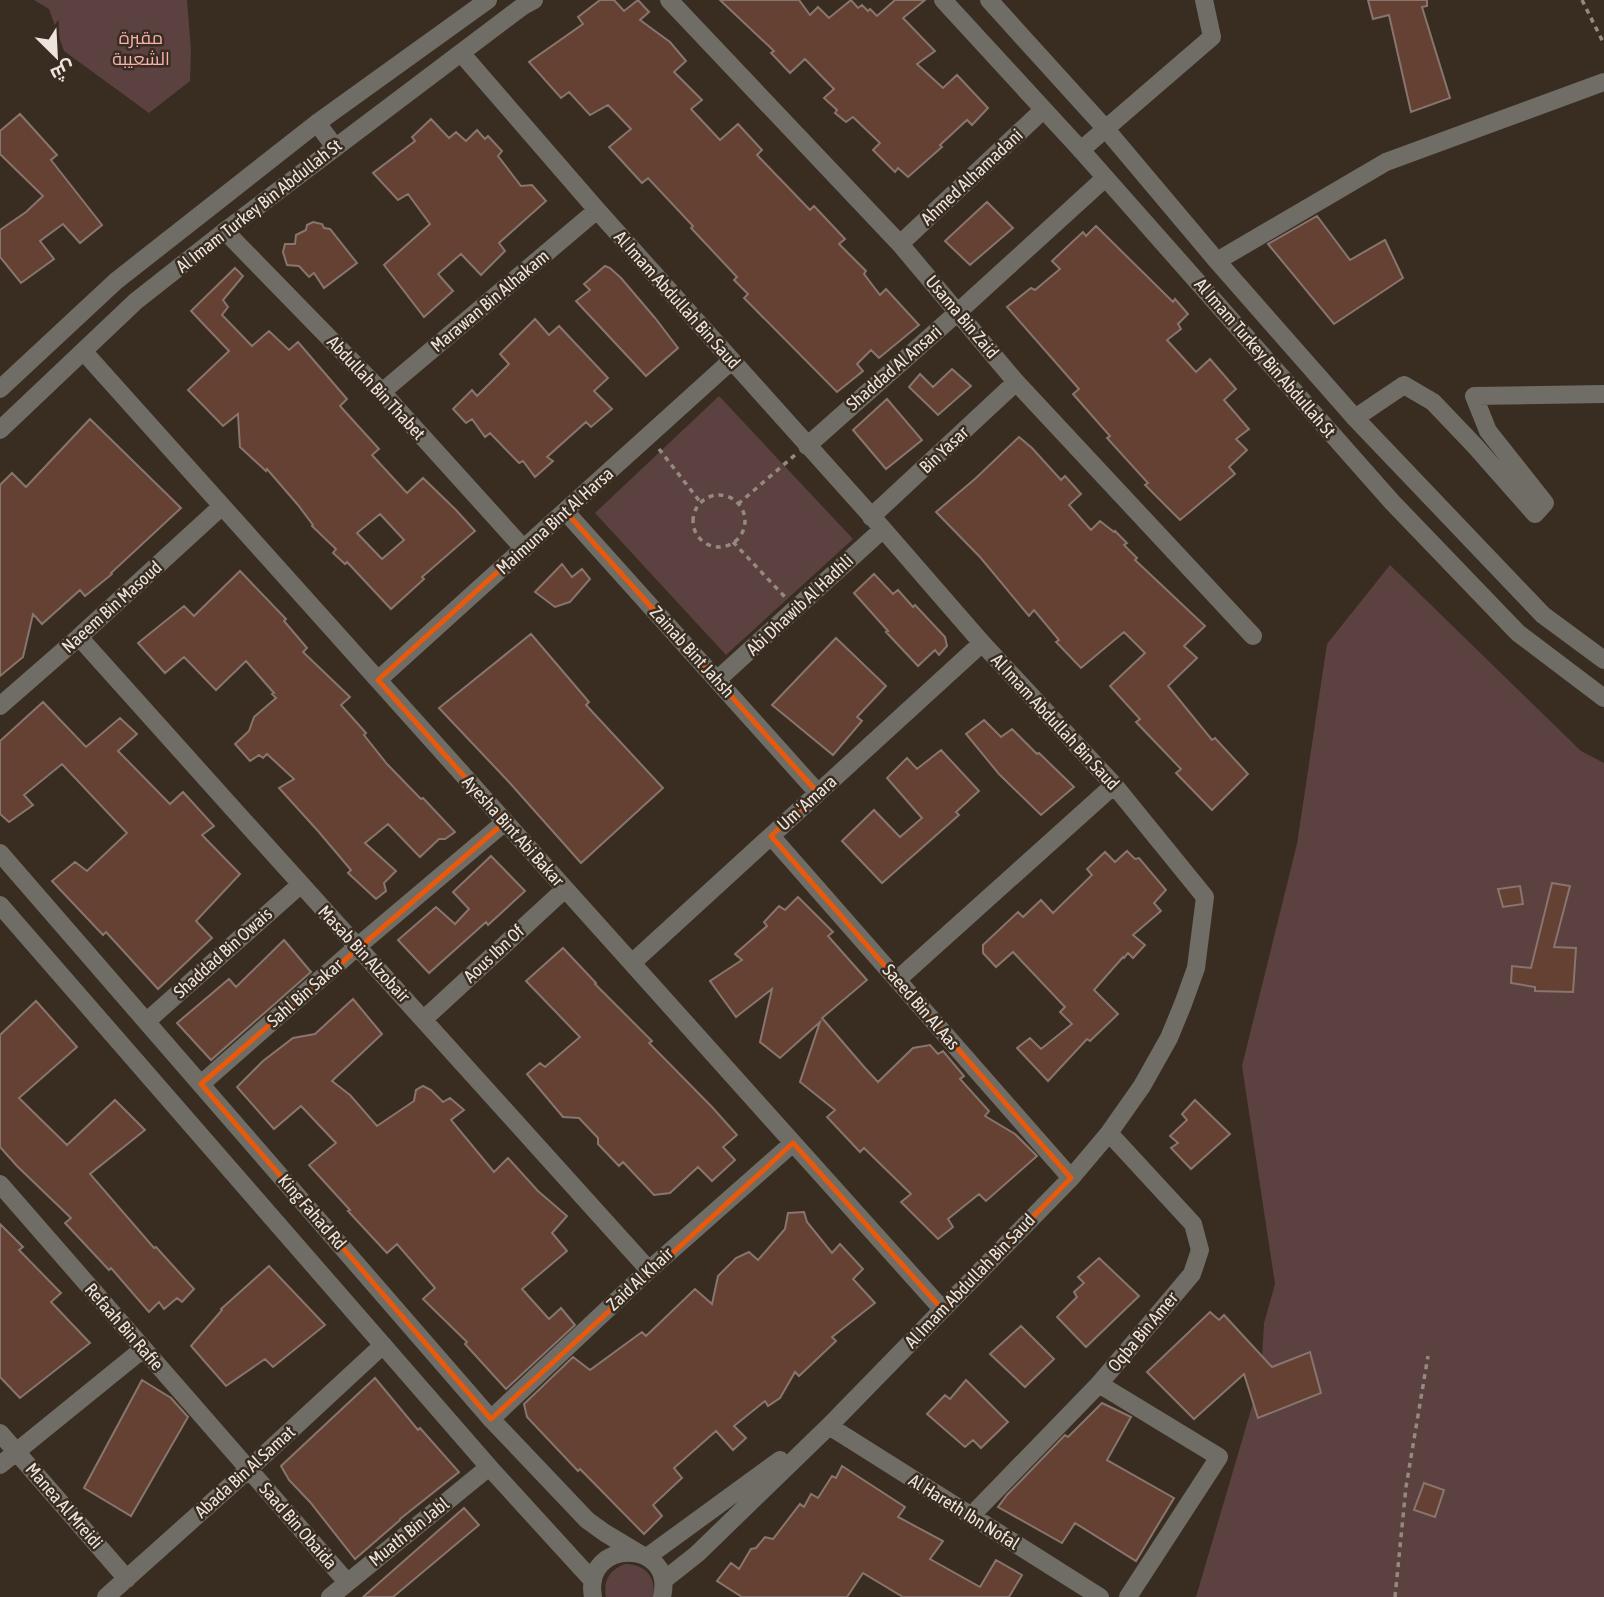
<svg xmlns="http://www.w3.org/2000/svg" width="1604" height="1597" viewBox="0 0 1604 1597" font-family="'Asap Condensed',Cairo,sans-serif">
  <rect width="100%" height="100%" fill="#392d21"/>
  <path fill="#5c4141" d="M34 0H187L191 51 190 81 149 113 64 51 49 9Z
    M719 396 853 539 726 655 595 513Z
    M1390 565 1581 751 1604 763V1597H1196L1258 1386 1262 1359 1264 1323 1275 1284 1242 1066 1297 844 1327 644Z
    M625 1564C645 1564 657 1577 653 1597H606C603 1581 609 1570 625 1564Z"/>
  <path fill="#644133" stroke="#88756d" stroke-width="2" fill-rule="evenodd" d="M600 0H614L624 11 638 0 649 12 640 20 670 42 686 61 674 72 702 100 691 109 720 140 738 124 762 150 757 155 810 210 814 206 845 239 839 244 866 271 864 274 880 295 886 289 919 325 879 358 871 350 857 364 863 371 837 392 744 298 748 294 734 280 737 277 691 228 693 226 648 178 642 183 609 147 631 129 608 105 590 115 569 92 561 98 529 62 583 24 578 17Z
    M720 0H799L810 15 818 7 829 18 851 0 858 8 862 5 868 11 870 9 877 16 895 0H925L903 18 935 51 917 64 943 88 957 75 988 108 972 125 967 120 940 145 942 147 908 177 898 168 895 172 873 150 880 143 853 117 846 122 835 113 837 110 824 98 834 89 805 59 790 73 771 53 774 51Z
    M1368 0H1427V6L1422 7 1450 98 1411 112 1389 15 1373 19Z
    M20 114 57 155 51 160 102 225 80 243 63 224 40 241 54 259 21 283 0 257V230L26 212 43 196 0 154V131Z
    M431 119 449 138 456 132 466 141 477 130 485 139 488 136 502 151 498 156 521 186 532 185 546 201 499 243 505 251 481 275 461 254 438 274 453 291 424 317 384 265 430 224 408 194 398 200 373 173 415 141 412 137Z
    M987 202 1013 228 970 265 945 241Z
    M1317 216 1350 260 1385 240 1403 278 1334 324 1268 244Z
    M313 222 322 224 324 228 330 229 357 263 324 288 314 273 309 277 299 266 287 265 283 252 285 244H295L296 235 306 230 307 225Z
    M1096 226 1173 302 1175 299 1188 314 1178 324 1181 329 1167 340 1196 372 1210 359 1236 389 1224 400 1249 429 1236 439 1247 450 1229 467 1235 474 1180 520 1145 485 1148 483 1107 438 1110 436 1073 394 1079 389 1007 307 1031 288 1035 290 1060 269 1052 261 1083 232 1086 236Z
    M605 266 610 268 621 278 655 318 678 348 646 376 576 301 590 290 584 284Z
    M235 268 243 276 223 300 228 307 222 315 252 346 269 331 289 350 298 342 347 399 340 406 379 449 372 455 407 493 423 478 456 510 475 531 422 577 424 579 391 609 347 562 345 564 333 553 336 549 312 526 313 525 298 505 267 469 266 471 240 447 238 414 223 426 188 390 229 351 191 311ZM380 514 404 540 382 559 357 533Z
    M535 319 549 335 559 326 608 378 594 391 612 409 591 427 586 422 547 457 553 461 535 477 523 461 519 463 490 433 485 437 472 419 466 423 453 409 472 390 477 396 509 364 500 354Z
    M952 369 971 386 938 415 909 387 920 374 933 387Z
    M887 399 922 440 886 469 853 430Z
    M90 419 181 508 111 573 112 574 85 596 80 590 42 624 33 614 23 657 0 676V485L12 473 26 487Z
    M1019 437 1032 448 1061 480 1065 476 1081 494 1069 505 1091 530 1100 521 1114 532 1115 531 1127 543 1124 545 1137 558 1135 560 1205 626 1184 646 1197 658 1168 686 1212 740 1215 738 1248 774 1212 810 1176 773 1181 769 1136 722 1140 719 1110 686 1145 653 1124 632 1081 668 1056 642 1059 640 1034 610 1029 616 980 557 936 512 976 478Z
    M562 564 572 577 582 569 590 579 570 602 555 607 535 592Z
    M240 571 286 619 284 621 307 648 303 652 350 697 341 705 366 733 364 735 387 764 421 799 423 798 455 832 445 839H439L420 857 388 824 365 843 396 871 384 883 386 891 376 899 348 873 351 870 318 831 279 788 294 779 267 754 263 758 259 755 250 761 235 744 249 731 254 717 276 698 272 694 274 693 246 661 216 690 184 657 165 673 138 643 184 606 194 616Z
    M874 574 893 594 898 590 913 607 915 605 945 637 947 646 939 655 935 650 918 666 886 632 888 631 854 593Z
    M531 634 589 702 586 705 663 788 581 863 508 781 439 708Z
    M836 638 886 686 857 717 862 721 833 755 772 705Z
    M43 702 86 747 120 718 137 734 118 751 170 804 183 792 214 826 202 835 240 874 196 921 212 938 158 989 106 932 103 935 52 881 75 862 87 871 127 833 62 764 24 795 33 805 9 822 0 814V741Z
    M984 720 1001 737 1012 729 1037 754 1039 753 1074 787 1041 815 999 774 966 734Z
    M941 750 979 791 956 812 959 815 882 883 842 841 874 810 900 837 922 818 887 778 907 758 917 769Z
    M1127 851 1135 859 1139 858 1166 890 1154 903 1161 911 1133 935 1145 945 1133 958 1128 953 1124 958 1123 957 1094 990 1118 1014 1090 1041 1087 1039 1048 1081 1017 1048 1030 1038 1041 1049 1072 1024 1060 1012 1065 1007 1013 952 996 967 983 953V945L1018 912 1023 917 1041 900 1053 913 1092 875 1087 869 1105 852 1115 862Z
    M491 856 525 891 488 925 486 922 429 973 398 940 436 907 455 924 469 909 453 892Z
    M1552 883 1570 886 1554 947 1576 948 1573 992 1535 991V987L1511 983 1512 966 1531 968Z
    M1520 886 1523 904 1503 907 1498 889Z
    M798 897 833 932 828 936 867 980 822 1018 865 1068 878 1082 913 1048 930 1045 938 1054 943 1051 964 1076 960 1079 989 1111 985 1116 1015 1134 1037 1156 986 1201 979 1194 948 1219 953 1227 938 1239 901 1202 911 1194 864 1148 860 1152 827 1117 835 1110 800 1082 820 1022 780 1058 760 1042 772 989 736 1017 710 981 742 960 735 954 767 926 764 922 779 906 785 910Z
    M284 940 311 972 211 1060 177 1023 229 979 236 987Z
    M563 948 596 983 595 984 652 1041 649 1043 712 1107 737 1135 723 1147 735 1160 712 1181 698 1167 670 1193 654 1195 623 1162 619 1166 598 1144V1138L579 1118 563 1117 527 1074 540 1063 545 1067 580 1037 526 981Z
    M353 999 382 1034 332 1081 350 1095 377 1126 414 1101 416 1090 423 1086 431 1090 443 1102 450 1098 464 1110 451 1120 494 1172 508 1158 538 1191 567 1216 552 1233 567 1251 522 1289 549 1319 561 1308 575 1325 506 1389 465 1344 467 1342 423 1299 435 1288 397 1244 387 1253 348 1211 350 1210 309 1165 336 1143 301 1106 274 1129 237 1087 263 1061 293 1038 315 1034Z
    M36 1001 77 1047 19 1098 67 1145 115 1100 145 1130 90 1174 154 1248 156 1247 194 1289 182 1302 177 1298 164 1309 159 1302 149 1312 111 1268 109 1270 65 1223 71 1218 17 1166 0 1147V1035Z
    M1195 1100 1230 1134 1191 1169 1171 1148 1178 1143 1170 1136 1187 1120 1182 1114Z
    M804 1212 807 1222 832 1253 840 1244 863 1269 853 1279 875 1303 832 1337 836 1341 799 1376 795 1372 780 1398 768 1406 765 1401 734 1426 746 1438 733 1450 716 1431 674 1468 682 1478 653 1505 662 1516 644 1534 580 1469 578 1471 527 1417 524 1404 573 1357 590 1370 642 1332 646 1336 695 1289 712 1304 718 1276 736 1258 749 1252 758 1260 785 1229 788 1213Z
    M0 1224 23 1247 19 1250 61 1293 51 1302 90 1343 20 1398 0 1377Z
    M1099 1258 1139 1296 1086 1347 1057 1317 1077 1297 1074 1292 1084 1283 1078 1277Z
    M269 1266 325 1325 273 1367 265 1359 226 1386 191 1346 222 1310 221 1309Z
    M1210 1312 1219 1320 1224 1315 1272 1367 1310 1352 1321 1393 1258 1418 1244 1374 1194 1419 1147 1372Z
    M1021 1326 1054 1359 1025 1387 990 1354Z
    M375 1378 418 1430 420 1428 459 1472 400 1519V1520L355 1559 310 1502 289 1480 281 1466Z
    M142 1380 171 1398 188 1417 131 1516 84 1488Z
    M966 1380 1008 1422 981 1448 973 1440 965 1447 927 1414 945 1395 950 1399Z
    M1102 1403 1131 1417 1107 1460 1174 1498 1136 1561 1075 1523 1062 1543 998 1507 1007 1495 1065 1435 1068 1437Z
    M842 1466 905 1507 898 1517 943 1541 930 1559 980 1587 996 1560 1022 1575 1009 1597H903L863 1573 847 1597H742L717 1581 731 1563 739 1569 751 1549 756 1548 765 1537 773 1539 800 1504 804 1507 811 1494 818 1498 832 1476 836 1478Z
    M1424 1483 1444 1490 1435 1517 1414 1510Z
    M464 1508 479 1525 393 1597H363Z"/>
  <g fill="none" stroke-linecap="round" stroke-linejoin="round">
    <path stroke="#948a81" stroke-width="3.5" stroke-dasharray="5 5" stroke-linecap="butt" d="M1582 0 1604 44
      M659 449 701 503
      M693 521a26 26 0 1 1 52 0a26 26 0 1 1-52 0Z
      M738 504 795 455
      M733 542 785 597
      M1395 1597 1406 1487 1428 1356"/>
    <path stroke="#706d66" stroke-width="18" d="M669 0 900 244 1016 382 1253 636
      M461 53 597 210 883 529 982 643 1114 785 1205 897 1196 968 1183 1004 1169 1038 1142 1086 1109 1133 1071 1178 829 1426 697 1554 664 1580
      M317 123 335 147
      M1081 150 1212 37 1204 0
      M225 231 382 392 524 549
      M900 244 1043 110
      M1217 261 1386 162 1604 82
      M84 352 942 1309
      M382 392 597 210
      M1355 418 1404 385 1433 402 1475 446 1535 514 1545 503 1488 431 1474 396 1604 394
      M807 446 958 312 1105 178
      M565 511 818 793
      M871 517 1016 382
      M79 637C268 849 460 1059 649 1270
      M378 680 731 361
      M717 680 883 529
      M0 706 79 637 222 506
      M771 836 1071 1178
      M632 963 982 643
      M897 980 1114 785
      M424 1019 565 889
      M147 1021 300 885
      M201 1084 358 946 505 822
      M0 1184 347 1582
      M1099 1384 1219 1457 1128 1597
      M491 1419 649 1270 793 1143
      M829 1426 1100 1597
      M0 1433 127 1579
      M0 1465 143 1349
      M971 1516 1099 1384 1192 1274 1200 1250 1193 1224 1109 1133
      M647 1557 780 1460
      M106 1597 249 1469 383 1345
      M330 1597 489 1467"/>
    <path stroke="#706d66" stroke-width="18" d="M943 0 1081 150 1392 502 1518 633 1604 698
      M989 0 1105 128 1217 261 1355 418 1543 615 1604 660
      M0 389 116 281 317 123 488 0
      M0 430 136 301 225 231 523 6 534 0
      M0 853 491 1419 587 1520 605 1533 640 1554
      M0 905 489 1467 593 1581
      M593 1597C582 1538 676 1538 662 1597"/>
  </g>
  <path fill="none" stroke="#e8590c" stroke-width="5" stroke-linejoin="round" d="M565 511 818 793 771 836 1071 1178 942 1309 793 1143 491 1419 201 1084 505 822 378 680Z"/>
  <g text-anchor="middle" stroke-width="5" stroke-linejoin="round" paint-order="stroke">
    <g font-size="18" fill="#f9b1b0" stroke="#392d21">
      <text x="141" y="44">مقبرة<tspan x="141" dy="21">الشعيبة</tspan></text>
    </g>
    <g font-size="18" fill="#ece4dd" stroke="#392d21">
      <text transform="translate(972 177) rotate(-43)" y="6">Ahmed Alhamadani</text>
      <text transform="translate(259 206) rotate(-38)" y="6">Al Imam Turkey Bin Abdullah St</text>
      <text transform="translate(677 300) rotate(48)" y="6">Al Imam Abdullah Bin Saud</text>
      <text transform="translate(490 301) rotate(-40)" y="6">Marawan Bin Alhakam</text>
      <text transform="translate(962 317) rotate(50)" y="6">Usama Bin Zaid</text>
      <text transform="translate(1265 358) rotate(49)" y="6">Al Imam Turkey Bin Abdullah St</text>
      <text transform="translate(894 368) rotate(-41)" y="6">Shaddad Al Ansari</text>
      <text transform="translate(376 388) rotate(47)" y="6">Abdullah Bin Thabet</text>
      <text transform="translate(944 450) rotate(-43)" y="6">Bin Yasar</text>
      <text transform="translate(555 521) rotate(-42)" y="6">Maimuna Bint Al Harsa</text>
      <text transform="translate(800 605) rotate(-43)" y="6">Abi Dhawib Al Hadhli</text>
      <text transform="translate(112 607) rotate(-42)" y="6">Naeem Bin Masoud</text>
      <text transform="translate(692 652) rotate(48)" y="6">Zainab Bint Jahsh</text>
      <text transform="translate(1055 722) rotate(47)" y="6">Al Imam Abdullah Bin Saud</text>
      <text transform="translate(807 803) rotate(-42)" y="6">Um 'Amara</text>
      <text transform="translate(513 831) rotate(48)" y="6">Ayesha Bint Abi Bakar</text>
      <text transform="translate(223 953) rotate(-42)" y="6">Shaddad Bin Owais</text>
      <text transform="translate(364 954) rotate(47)" y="6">Masab Bin Alzobair</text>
      <text transform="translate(494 954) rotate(-43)" y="6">Aous Ibn Of</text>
      <text transform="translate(305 993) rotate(-41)" y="6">Sahl Bin Sakar</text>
      <text transform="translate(921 1007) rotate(49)" y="6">Saeed Bin Al Aas</text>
      <text transform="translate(312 1212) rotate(49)" y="6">King Fahad Rd</text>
      <text transform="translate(640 1279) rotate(-43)" y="6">Zaid Al Khair</text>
      <text transform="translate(970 1281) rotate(-46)" y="6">Al Imam Abdullah Bin Saud</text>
      <text transform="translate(124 1327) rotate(49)" y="6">Refaah Bin Rafie</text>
      <text transform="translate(1143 1332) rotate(-50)" y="6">Oqba Bin Amer</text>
      <text transform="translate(245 1472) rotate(-42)" y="6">Abada Bin Al Samat</text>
      <text transform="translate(64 1506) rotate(49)" y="6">Manea Al Mreidi</text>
      <text transform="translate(964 1512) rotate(32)" y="6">Al Hareth Ibn Nofal</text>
      <text transform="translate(298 1526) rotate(49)" y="6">Saad Bin Obaida</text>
      <text transform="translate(409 1532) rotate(-39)" y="6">Muath Bin Jabl</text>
    </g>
  </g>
  <g transform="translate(56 56) rotate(156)" stroke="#392d21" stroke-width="5" paint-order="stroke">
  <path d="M0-5L12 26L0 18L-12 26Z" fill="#ece4dd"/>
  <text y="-10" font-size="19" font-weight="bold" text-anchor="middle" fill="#ece4dd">ش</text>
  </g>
</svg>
